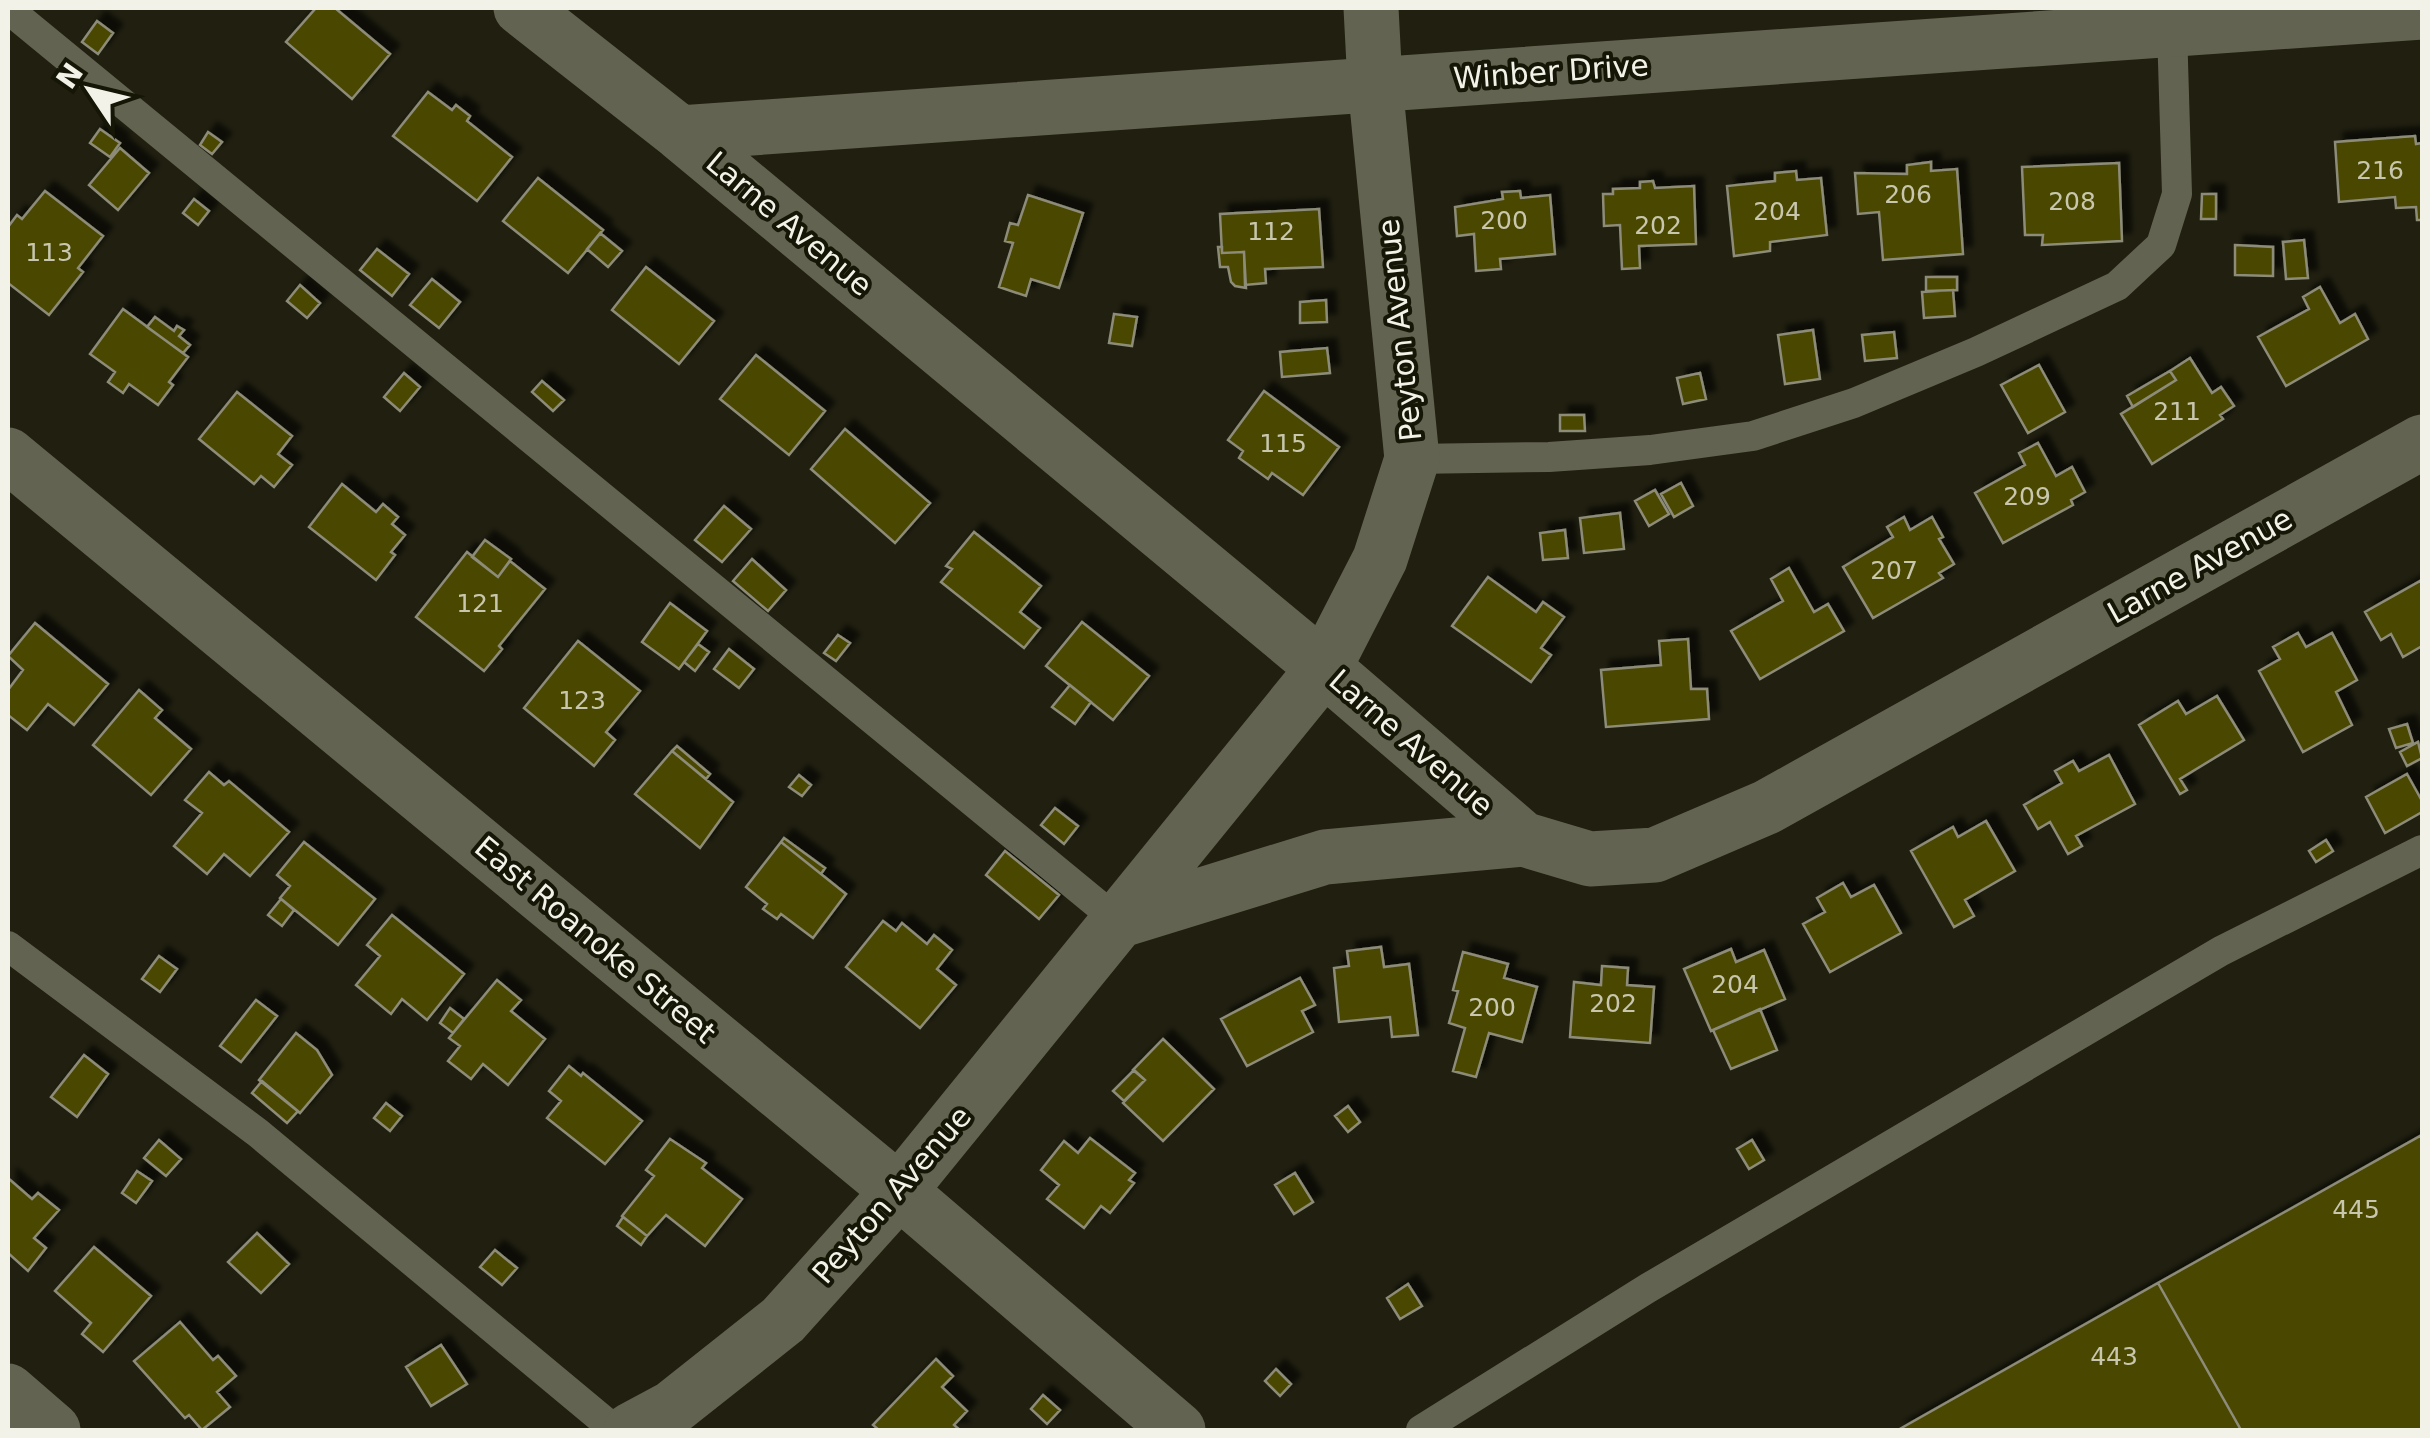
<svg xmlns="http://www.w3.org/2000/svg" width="2430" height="1438" viewBox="0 0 2430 1438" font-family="'DejaVu Sans',sans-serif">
  <defs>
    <filter id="shadow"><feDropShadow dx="9" dy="-9" stdDeviation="2.5" flood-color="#0009"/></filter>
  </defs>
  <rect width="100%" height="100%" fill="#201f10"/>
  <path fill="#4a4600" stroke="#8c8c79" stroke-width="2.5" filter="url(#shadow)" d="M316 8H335L390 54 352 99 286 42Z
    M97 21 113 33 98 54 82 42Z
    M428 92 452 110 456 105 470 116 467 121 512 157 477 201 393 136Z
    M100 129 120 143 110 157 90 143Z
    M208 132 222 142 212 154 200 145Z
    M2415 136 2416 144 2422 143V220H2417L2416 207 2396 208 2395 197 2339 202 2335 142Z
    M120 148 149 173 118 210 89 185Z
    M1931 162V171L1957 169 1963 254 1883 260 1879 212 1858 214 1855 173 1907 174V165Z
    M2119 163 2122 241 2042 245 2043 235H2025L2022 167Z
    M1796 171 1797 180 1821 178 1827 235 1770 242V251L1734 256 1727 186 1775 181V173Z
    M538 178 603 230 568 273 503 221Z
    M1653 181 1655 188 1694 186 1696 244 1639 246 1640 268 1622 269 1620 225 1604 226 1603 194H1613V189L1640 188V182Z
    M45 191 103 236 78 268 83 272 49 315 8 283V227L17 215 22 219Z
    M1520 191 1521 198 1550 195 1555 254 1500 259 1501 269 1476 271 1474 234 1457 236 1455 207 1503 199 1502 192Z
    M2202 194H2216V219H2201Z
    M1028 195 1083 213 1059 288 1031 279 1026 296 999 287 1013 243 1005 241 1010 223 1018 225Z
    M194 199 209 211 198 225 183 213Z
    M1319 209 1323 267 1265 269 1266 283 1245 285 1244 252 1222 253 1220 214Z
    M600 233 622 251 608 267 587 249Z
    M2304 240 2308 278 2286 279 2283 242Z
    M2235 245 2273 247V276L2235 275Z
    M1218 247H1222V253L1244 252 1246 288 1235 286 1231 282 1228 267H1220Z
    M377 249 409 274 392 296 360 270Z
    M646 267 714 321 679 364 612 310Z
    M1926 277H1957V290L1926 291Z
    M432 279 460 302 439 328 410 305Z
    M300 285 320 303 307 318 287 301Z
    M2320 287 2340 323 2355 314 2368 339 2286 386 2258 337 2309 309 2303 297Z
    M1953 290 1955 316 1924 318 1922 292Z
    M1326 300 1327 322 1300 323V302Z
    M123 309 188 357 169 382 173 385 158 405 129 384 123 393 108 382 115 372 90 354Z
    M1114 314 1137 317 1132 346 1109 343Z
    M155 317 174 331 177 326 184 330 179 336 190 345 183 353 147 327Z
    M1813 330 1820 379 1785 384 1778 335Z
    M1894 332 1897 358 1865 361 1862 335Z
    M1327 348 1330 373 1282 377 1280 352Z
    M756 355 825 411 789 455 720 399Z
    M2190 358 2212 393 2221 387 2234 406 2220 415 2223 419 2152 464 2121 414 2176 380 2170 371Z
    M2039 365 2065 412 2028 433 2001 385Z
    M2170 371 2176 380 2133 407 2127 396Z
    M404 373 420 387 400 411 384 397Z
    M1700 373 1706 399 1683 404 1677 378Z
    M542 381 564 400 553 411 532 392Z
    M1264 391 1339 447 1303 495 1272 473 1268 479 1239 458 1243 451 1228 440Z
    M237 392 292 436 278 454 292 465 274 487 261 476 254 484 199 439Z
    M1560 415H1584L1585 431H1560Z
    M845 429 930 503 895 543 811 469Z
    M2038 443 2056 476 2072 467 2085 492 2071 500 2073 505 2003 543 1975 493 2025 465 2019 453Z
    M1681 483 1693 506 1674 517 1661 494Z
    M342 484 376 512 383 504 398 517 392 524 405 535 391 552 395 555 376 580 309 527Z
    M1655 490 1669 514 1649 526 1635 501Z
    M724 506 751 529 722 562 695 540Z
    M1620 513 1624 549 1584 553 1580 518Z
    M1904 517 1910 530 1932 517 1943 537 1939 539 1954 564 1939 573 1943 578 1873 618 1843 567 1893 537 1887 527Z
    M1565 530 1568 558 1543 560 1540 533Z
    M974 532 1041 586 1020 612 1040 628 1024 648 941 582 952 569 946 566Z
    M485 540 511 559 498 577 472 557Z
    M467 552 498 577 510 561 545 589 499 646 502 649 484 671 416 617Z
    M752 559 786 590 768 611 733 581Z
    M1789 568 1814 612 1828 604 1844 631 1760 679 1731 631 1783 601 1771 579Z
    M1488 577 1536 612 1543 602 1564 617 1541 648 1551 655 1531 682 1452 626Z
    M2422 580V646L2403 657 2391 634 2381 640 2365 612Z
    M670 603 707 631 679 669 642 642Z
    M1082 622 1149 676 1113 720 1046 666Z
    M35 623 108 684 74 725 48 704 27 730 8 715V690L23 670 8 656Z
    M2298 633 2306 647 2332 633 2357 680 2336 692 2352 725 2303 752 2259 671 2280 659 2273 647Z
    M838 635 850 643 836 661 824 653Z
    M1688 639 1691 689H1707L1709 719 1606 727 1601 670 1661 665 1659 641Z
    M578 641 640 691 606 732 615 740 594 766 524 708Z
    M698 644 709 652 695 671 684 662Z
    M729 649 754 669 739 688 714 669Z
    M1070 685 1091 702 1075 724 1052 707Z
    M139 690 162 710 155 718 191 749 151 795 93 745Z
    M2217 696 2244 740 2180 779 2187 790 2180 794 2139 725 2178 701 2186 714Z
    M2407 724 2413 743 2396 748 2389 729Z
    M2418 742 2422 758 2407 766 2400 752Z
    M677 746 710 774 706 779 672 751Z
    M672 751 733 802 700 848 635 794Z
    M2109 755 2135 804 2076 836 2082 846 2068 854 2050 822 2038 829 2024 805 2062 783 2055 771 2073 761 2079 771Z
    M209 772 224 785 229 781 289 832 250 876 224 854 207 874 174 846 202 813 185 800Z
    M2407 774 2422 801V812L2385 833 2366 797Z
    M799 775 811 785 802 796 789 787Z
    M1055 808 1078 826 1064 844 1041 825Z
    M1986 821 2015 871 1965 900 1974 916 1954 927 1911 851 1953 827 1958 837Z
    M784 838 825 868 821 874 781 842Z
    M2326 840 2333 851 2316 862 2309 851Z
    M304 842 375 899 338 945 280 898 290 886 277 875Z
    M781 842 846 894 813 938 781 914 777 919 763 909 767 904 746 887Z
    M1005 851 1059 895 1039 919 986 875Z
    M1843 883 1851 897 1874 885 1901 933 1830 972 1803 924 1825 912 1817 898Z
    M281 899 294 910 282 926 268 915Z
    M392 915 464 974 427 1020 402 999 391 1014 356 985 380 956 367 945Z
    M883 921 896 931 902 923 927 944 934 935 952 950 937 969 956 985 920 1028 846 967Z
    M1381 947 1384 967 1409 964 1418 1035 1392 1037 1390 1017 1339 1022 1334 968 1349 966 1347 951Z
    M1731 949 1736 962 1764 950 1785 999 1711 1031 1684 969Z
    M1463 952 1508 964 1504 978 1537 987 1522 1042 1489 1033 1476 1077 1453 1071 1465 1028 1449 1023 1458 991 1453 990Z
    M159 956 177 969 160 992 142 979Z
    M1602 966 1628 968 1627 985 1654 987 1650 1043 1570 1037 1574 982 1601 985Z
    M1300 978 1315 1005 1302 1011 1313 1032 1247 1066 1221 1019Z
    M497 980 521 1000 511 1011 545 1039 508 1085 483 1064 471 1079 448 1061 460 1046 449 1038Z
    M256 1000 277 1016 241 1062 220 1046Z
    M450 1008 464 1019 453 1033 440 1023Z
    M1760 1009 1777 1050 1731 1069 1713 1030Z
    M296 1033 317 1050 332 1075 300 1113 259 1080Z
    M1163 1039 1214 1089 1163 1141 1123 1103 1145 1080 1133 1070Z
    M84 1055 108 1074 77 1117 51 1097Z
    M569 1066 581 1076 583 1073 642 1121 605 1164 547 1118 561 1101 549 1091Z
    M1134 1070 1145 1080 1124 1101 1113 1091Z
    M262 1081 298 1111 287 1123 252 1093Z
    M386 1103 402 1116 390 1131 374 1118Z
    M1348 1106 1360 1122 1348 1132 1335 1116Z
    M2422 1135V1430H2241L2158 1283Z
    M1090 1138 1135 1173 1129 1180 1134 1183 1110 1213 1101 1206 1084 1228 1047 1199 1059 1185 1041 1170 1064 1141 1078 1153Z
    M670 1139 706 1163 702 1168 742 1199 705 1246 666 1215 647 1236 622 1216 654 1176 646 1170Z
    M159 1140 181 1159 166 1176 144 1158Z
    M1752 1140 1764 1160 1749 1169 1737 1149Z
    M137 1171 152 1181 136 1203 122 1193Z
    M1295 1173 1313 1202 1294 1214 1275 1185Z
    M8 1178 32 1199 38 1193 59 1210 34 1238 46 1248 28 1271 8 1253Z
    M623 1217 647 1236 641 1245 617 1226Z
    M257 1233 289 1264 261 1293 228 1262Z
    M94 1247 151 1296 103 1352 82 1334 91 1323 55 1291Z
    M495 1250 517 1268 502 1285 480 1267Z
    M2158 1283 2241 1430H1898Z
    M1408 1284 1422 1306 1400 1319 1387 1298Z
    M180 1322 213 1360 218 1356 236 1376 217 1392 230 1407 202 1430 189 1415 185 1418 134 1361Z
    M441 1345 467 1384 431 1406 406 1367Z
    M936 1359 953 1376 942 1387 967 1411 954 1425 960 1430H879L873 1425Z
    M1276 1369 1291 1384 1280 1396 1265 1381Z
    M1043 1395 1060 1410 1047 1424 1031 1409Z"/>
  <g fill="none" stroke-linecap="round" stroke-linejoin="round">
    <path stroke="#636351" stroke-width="30" d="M8 9 1118 921
      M1412 459 1549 457 1650 450 1753 436 1854 403 1976 352 2117 286 2161 245 2177 194 2172 29
      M8 946 258 1133 615 1430
      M1421 1430 1648 1288 2221 951 2422 850"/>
    <path stroke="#636351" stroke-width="55" d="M521 8 680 133 1324 668 1523 839 1590 859 1655 855 1767 807 2422 442
      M680 133 2422 12
      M8 455 899 1191 1178 1430
      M1118 921 1325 857 1523 839
      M8 1391 53 1430
      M631 1430 672 1408 783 1320 899 1191 1324 668 1380 559 1412 459 1375 84 1371 8"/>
  </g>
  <g text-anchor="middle" stroke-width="8" stroke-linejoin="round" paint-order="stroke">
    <g font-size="25" fill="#c8c7ae">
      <text x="2380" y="179">216</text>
      <text x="1908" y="203">206</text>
      <text x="2072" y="210">208</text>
      <text x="1777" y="220">204</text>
      <text x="1504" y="229">200</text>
      <text x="1658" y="234">202</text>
      <text x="1271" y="240">112</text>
      <text x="49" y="261">113</text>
      <text x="2177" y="420">211</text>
      <text x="1283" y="452">115</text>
      <text x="2027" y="505">209</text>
      <text x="1894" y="579">207</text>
      <text x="480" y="612">121</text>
      <text x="582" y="709">123</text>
      <text x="1735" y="993">204</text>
      <text x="1613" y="1012">202</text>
      <text x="1492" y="1016">200</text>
      <text x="2356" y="1218">445</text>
      <text x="2114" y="1365">443</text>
    </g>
    <g font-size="30" fill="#f2f2e8" stroke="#161607">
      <text transform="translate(1551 72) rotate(-4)" y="10">Winber Drive</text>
      <text transform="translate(789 224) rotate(40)" y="10">Larne Avenue</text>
      <text transform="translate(1400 330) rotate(-96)" y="10">Peyton Avenue</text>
      <text transform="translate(2200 566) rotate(-29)" y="10">Larne Avenue</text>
      <text transform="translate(1411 743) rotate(41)" y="10">Larne Avenue</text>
      <text transform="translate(595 940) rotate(40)" y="10">East Roanoke Street</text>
      <text transform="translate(892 1195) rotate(-49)" y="10">Peyton Avenue</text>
    </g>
  </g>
  <rect width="2430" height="1438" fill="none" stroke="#f2f2e8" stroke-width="20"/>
  <g transform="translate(90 90) rotate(305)" stroke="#161607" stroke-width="8" paint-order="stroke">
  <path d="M0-8L18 38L0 25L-18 38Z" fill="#f2f2e8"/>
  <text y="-15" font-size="28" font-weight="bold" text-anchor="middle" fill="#f2f2e8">N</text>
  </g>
</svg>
